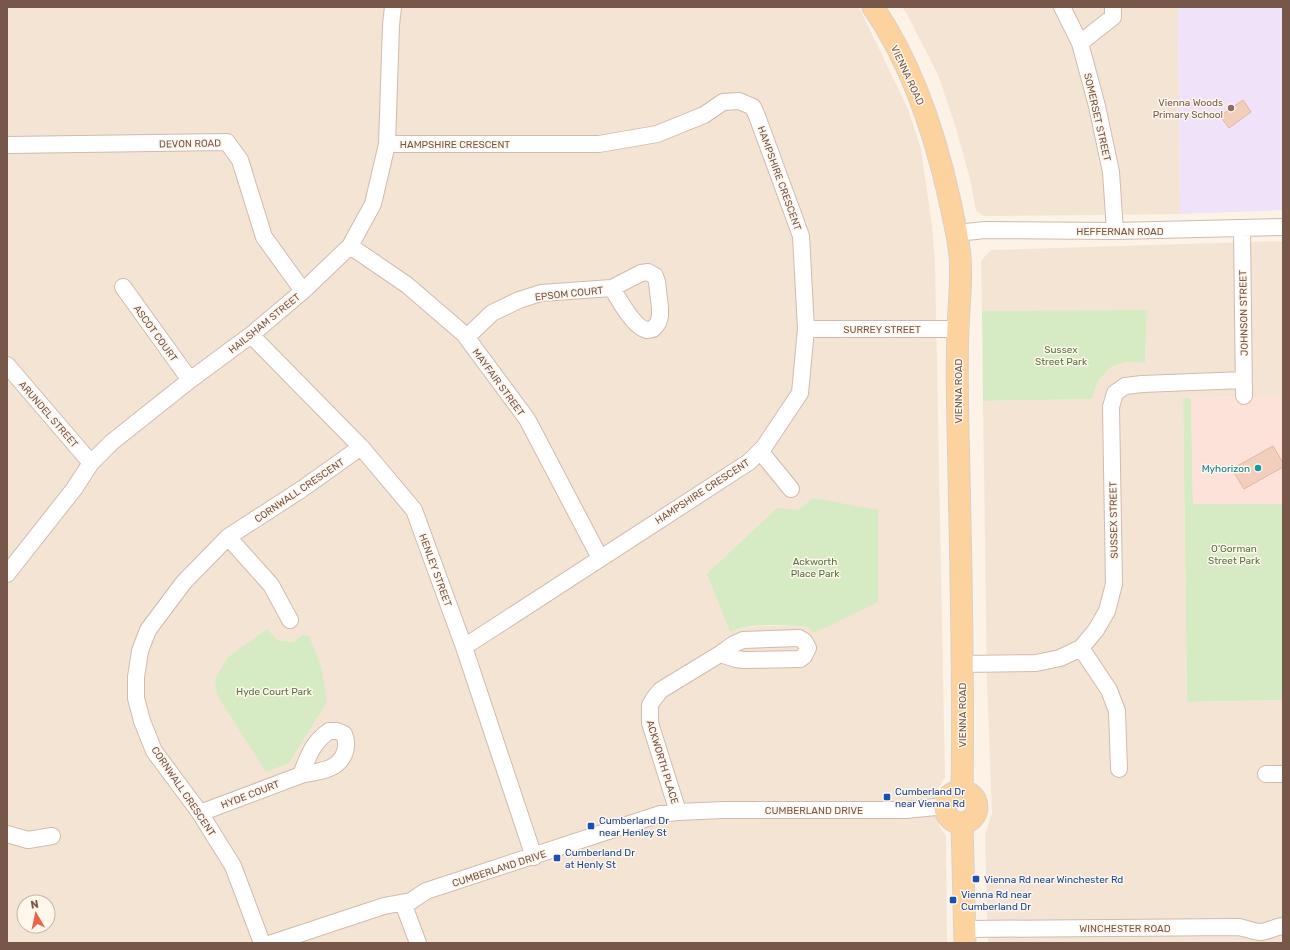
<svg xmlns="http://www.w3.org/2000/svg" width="1290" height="950" viewBox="0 0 1290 950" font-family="Rubik,sans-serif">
  <rect width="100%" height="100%" fill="#fdf2e6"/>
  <path fill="#f4e4d4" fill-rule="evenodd" d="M7 7H859L908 109 921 149 932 226 935 261 945 777 937 791 939 826 946 836 947 943H7ZM878 510 807 626H760L739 628 730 632ZM302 635 266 771 277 640 293 642ZM24 902H48V926H24Z
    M902 7H1178L1180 214 984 216 976 211 970 179 955 125 938 75 907 14Z
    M1283 241V397L1183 398 1187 702 1283 700V943H988L985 835 992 813 987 685 983 401 1092 399 1098 381 1111 367 1126 362 1145 363 1147 311H982L981 261 991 250Z"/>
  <path fill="#fde2da" d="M1283 397V504H1193L1191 398Z"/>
  <path fill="#efe2f9" d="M1178 7H1283V210L1180 214Z"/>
  <path fill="#d6ebc4" d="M1147 310 1145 363 1126 362 1111 367 1098 381 1092 399 983 401 982 311Z
    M1183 398H1191L1193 504H1283V700L1187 702Z
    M813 498 878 510V602L814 633 807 626C782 626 753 622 730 632L707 574 777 508 798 510Z
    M267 629 277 640 293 642 302 635 309 636 322 669 327 702 289 763 266 772 217 695 215 679 228 657Z"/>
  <path fill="#f2cfbd" stroke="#e5b49d" d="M1243 100 1251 112 1229 128 1220 116Z
    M1273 446 1283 463V467L1244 489 1232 469Z"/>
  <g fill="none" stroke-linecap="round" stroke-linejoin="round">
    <defs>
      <path id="minor" d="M1062 7 1080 43 1097 106 1111 172 1115 231
        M1080 43 1113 17V7
        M387 144H599L657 134 704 115 723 102 739 101 753 107 757 116 801 236 806 329 800 393 764 447 749 462 464 647
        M7 145 227 142 240 160 264 237 303 291
        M1242 229 1244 396
        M957 233 985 230 1115 231 1283 227
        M350 246 407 285 464 334 527 419 600 558
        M648 272 655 276 657 282 660 308V316L658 323 653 329C651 329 649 330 647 330 634 328 618 298 612 288L641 273Z
        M123 287 190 380
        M806 329H958
        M251 335 361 447 414 510 464 647 534 857
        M467 337 492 313 519 300 541 293 612 288
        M7 365 91 463
        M760 451 791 489
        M228 537 271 585 290 620
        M7 574 74 489 91 463 112 442 190 380 251 335 303 291 350 246 373 204 387 144 391 25 393 7
        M799 638 804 641 808 648 804 656 800 659 744 660 736 659 720 654 734 644 743 640Z
        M1081 648 1109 690 1117 711 1119 769
        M962 664 1036 663 1060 658 1081 648 1096 630 1107 611 1114 584 1111 407 1115 393 1125 386 1142 384 1244 380
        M329 731H337L344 734C349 746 345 760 332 767 325 771 310 773 301 775 308 757 312 743 329 731Z
        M1266 774H1283
        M678 812 650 723V705L655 697 661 690 720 654
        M200 813 301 775
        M7 834 28 840 52 836
        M403 903 418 943
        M965 929 1238 927C1246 928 1253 932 1261 932 1269 931 1275 927 1283 926
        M262 943 233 866 200 813 154 751 142 721 136 698V677L140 651 148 630 184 582 228 537 302 489 361 447
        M272 943 384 906 411 901 426 891 660 814 678 812 723 810H906L945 806"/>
      <path id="major" d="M873 7C912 64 934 130 949 197 953 216 958 236 960 256 962 280 959 304 958 328 956 376 958 425 959 473 961 579 964 685 962 791
        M945 807a16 16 0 1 1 32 0a16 16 0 1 1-32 0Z
        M962 823 965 943"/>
    </defs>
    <use href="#minor" stroke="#d1bbae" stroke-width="18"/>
    <use href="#major" stroke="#d9d0cc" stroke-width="23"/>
    <use href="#minor" stroke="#fff" stroke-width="16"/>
    <use href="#major" stroke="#fcd39e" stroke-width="21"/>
  </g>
  <circle fill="#8d6e63" stroke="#fff6ec" stroke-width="1.5" cx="1231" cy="108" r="4"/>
  <circle fill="#0f9aa8" stroke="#fff6ec" stroke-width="1.5" cx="1258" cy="468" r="4"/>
  <g fill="#1a4fb4" stroke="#fff6ec" stroke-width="1.5">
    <rect x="883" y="793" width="8" height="8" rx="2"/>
    <rect x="587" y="822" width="8" height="8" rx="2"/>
    <rect x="553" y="854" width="8" height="8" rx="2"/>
    <rect x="972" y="875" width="8" height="8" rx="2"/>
    <rect x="949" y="896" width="8" height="8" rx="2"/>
  </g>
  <g text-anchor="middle" stroke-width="3" stroke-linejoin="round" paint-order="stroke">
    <g font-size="10" fill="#76574a" stroke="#fff6ec">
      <text transform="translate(908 75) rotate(65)" y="4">VIENNA ROAD</text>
      <text transform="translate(1098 117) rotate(77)" y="4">SOMERSET STREET</text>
      <text transform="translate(190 143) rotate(-1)" y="4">DEVON ROAD</text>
      <text x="455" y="148">HAMPSHIRE CRESCENT</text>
      <text transform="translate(780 178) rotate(70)" y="4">HAMPSHIRE CRESCENT</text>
      <text x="1120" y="235">HEFFERNAN ROAD</text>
      <text transform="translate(569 293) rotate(-6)" y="4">EPSOM COURT</text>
      <text transform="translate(1243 313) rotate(-91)" y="4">JOHNSON STREET</text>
      <text transform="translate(264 323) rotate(-39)" y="4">HAILSHAM STREET</text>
      <text x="882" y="333">SURREY STREET</text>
      <text transform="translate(156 333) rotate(54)" y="4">ASCOT COURT</text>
      <text transform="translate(499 382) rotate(54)" y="4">MAYFAIR STREET</text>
      <text transform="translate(958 391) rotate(-90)" y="4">VIENNA ROAD</text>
      <text transform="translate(49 414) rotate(49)" y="4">ARUNDEL STREET</text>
      <text transform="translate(299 490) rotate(-34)" y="4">CORNWALL CRESCENT</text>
      <text transform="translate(702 491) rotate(-33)" y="4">HAMPSHIRE CRESCENT</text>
      <text transform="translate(1113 520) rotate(-91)" y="4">SUSSEX STREET</text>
      <text transform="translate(436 570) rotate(70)" y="4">HENLEY STREET</text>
      <text transform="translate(962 715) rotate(-90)" y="4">VIENNA ROAD</text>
      <text transform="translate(663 762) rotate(73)" y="4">ACKWORTH PLACE</text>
      <text transform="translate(184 791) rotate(56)" y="4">CORNWALL CRESCENT</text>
      <text transform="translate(250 794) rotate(-21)" y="4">HYDE COURT</text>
      <text x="814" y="814">CUMBERLAND DRIVE</text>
      <text transform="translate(499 868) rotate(-18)" y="4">CUMBERLAND DRIVE</text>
      <text x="1125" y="932">WINCHESTER ROAD</text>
    </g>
    <g font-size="10" fill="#785e54" stroke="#fff6ec" text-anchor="end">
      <text x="1223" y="106">Vienna Woods<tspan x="1223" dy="12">Primary School</tspan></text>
    </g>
    <g font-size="10" fill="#53763f" stroke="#fff6ec">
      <text x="1061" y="353">Sussex<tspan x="1061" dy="12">Street Park</tspan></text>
      <text x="1234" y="552">O'Gorman<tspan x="1234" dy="12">Street Park</tspan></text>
      <text x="815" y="565">Ackworth<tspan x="815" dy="12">Place Park</tspan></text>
      <text x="274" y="695">Hyde Court Park</text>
    </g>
    <g font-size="10" fill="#0d838f" stroke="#fff6ec" text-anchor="end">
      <text x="1250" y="472">Myhorizon</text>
    </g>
    <g font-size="10" fill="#164399" stroke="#fff6ec" text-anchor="start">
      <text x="895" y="795">Cumberland Dr<tspan x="895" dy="12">near Vienna Rd</tspan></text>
      <text x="599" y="824">Cumberland Dr<tspan x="599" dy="12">near Henley St</tspan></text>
      <text x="565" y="856">Cumberland Dr<tspan x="565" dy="12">at Henly St</tspan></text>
      <text x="984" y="883">Vienna Rd near Winchester Rd</text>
      <text x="961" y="898">Vienna Rd near<tspan x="961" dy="12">Cumberland Dr</tspan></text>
    </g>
  </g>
  <rect width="1290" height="950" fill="none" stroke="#76574a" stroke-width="16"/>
  <g transform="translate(36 914) rotate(351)"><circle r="19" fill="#fff6ec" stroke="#c8b6ab"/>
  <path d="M0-3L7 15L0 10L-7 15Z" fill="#e8634a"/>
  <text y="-6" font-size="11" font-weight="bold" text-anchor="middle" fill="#76574a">N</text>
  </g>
</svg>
